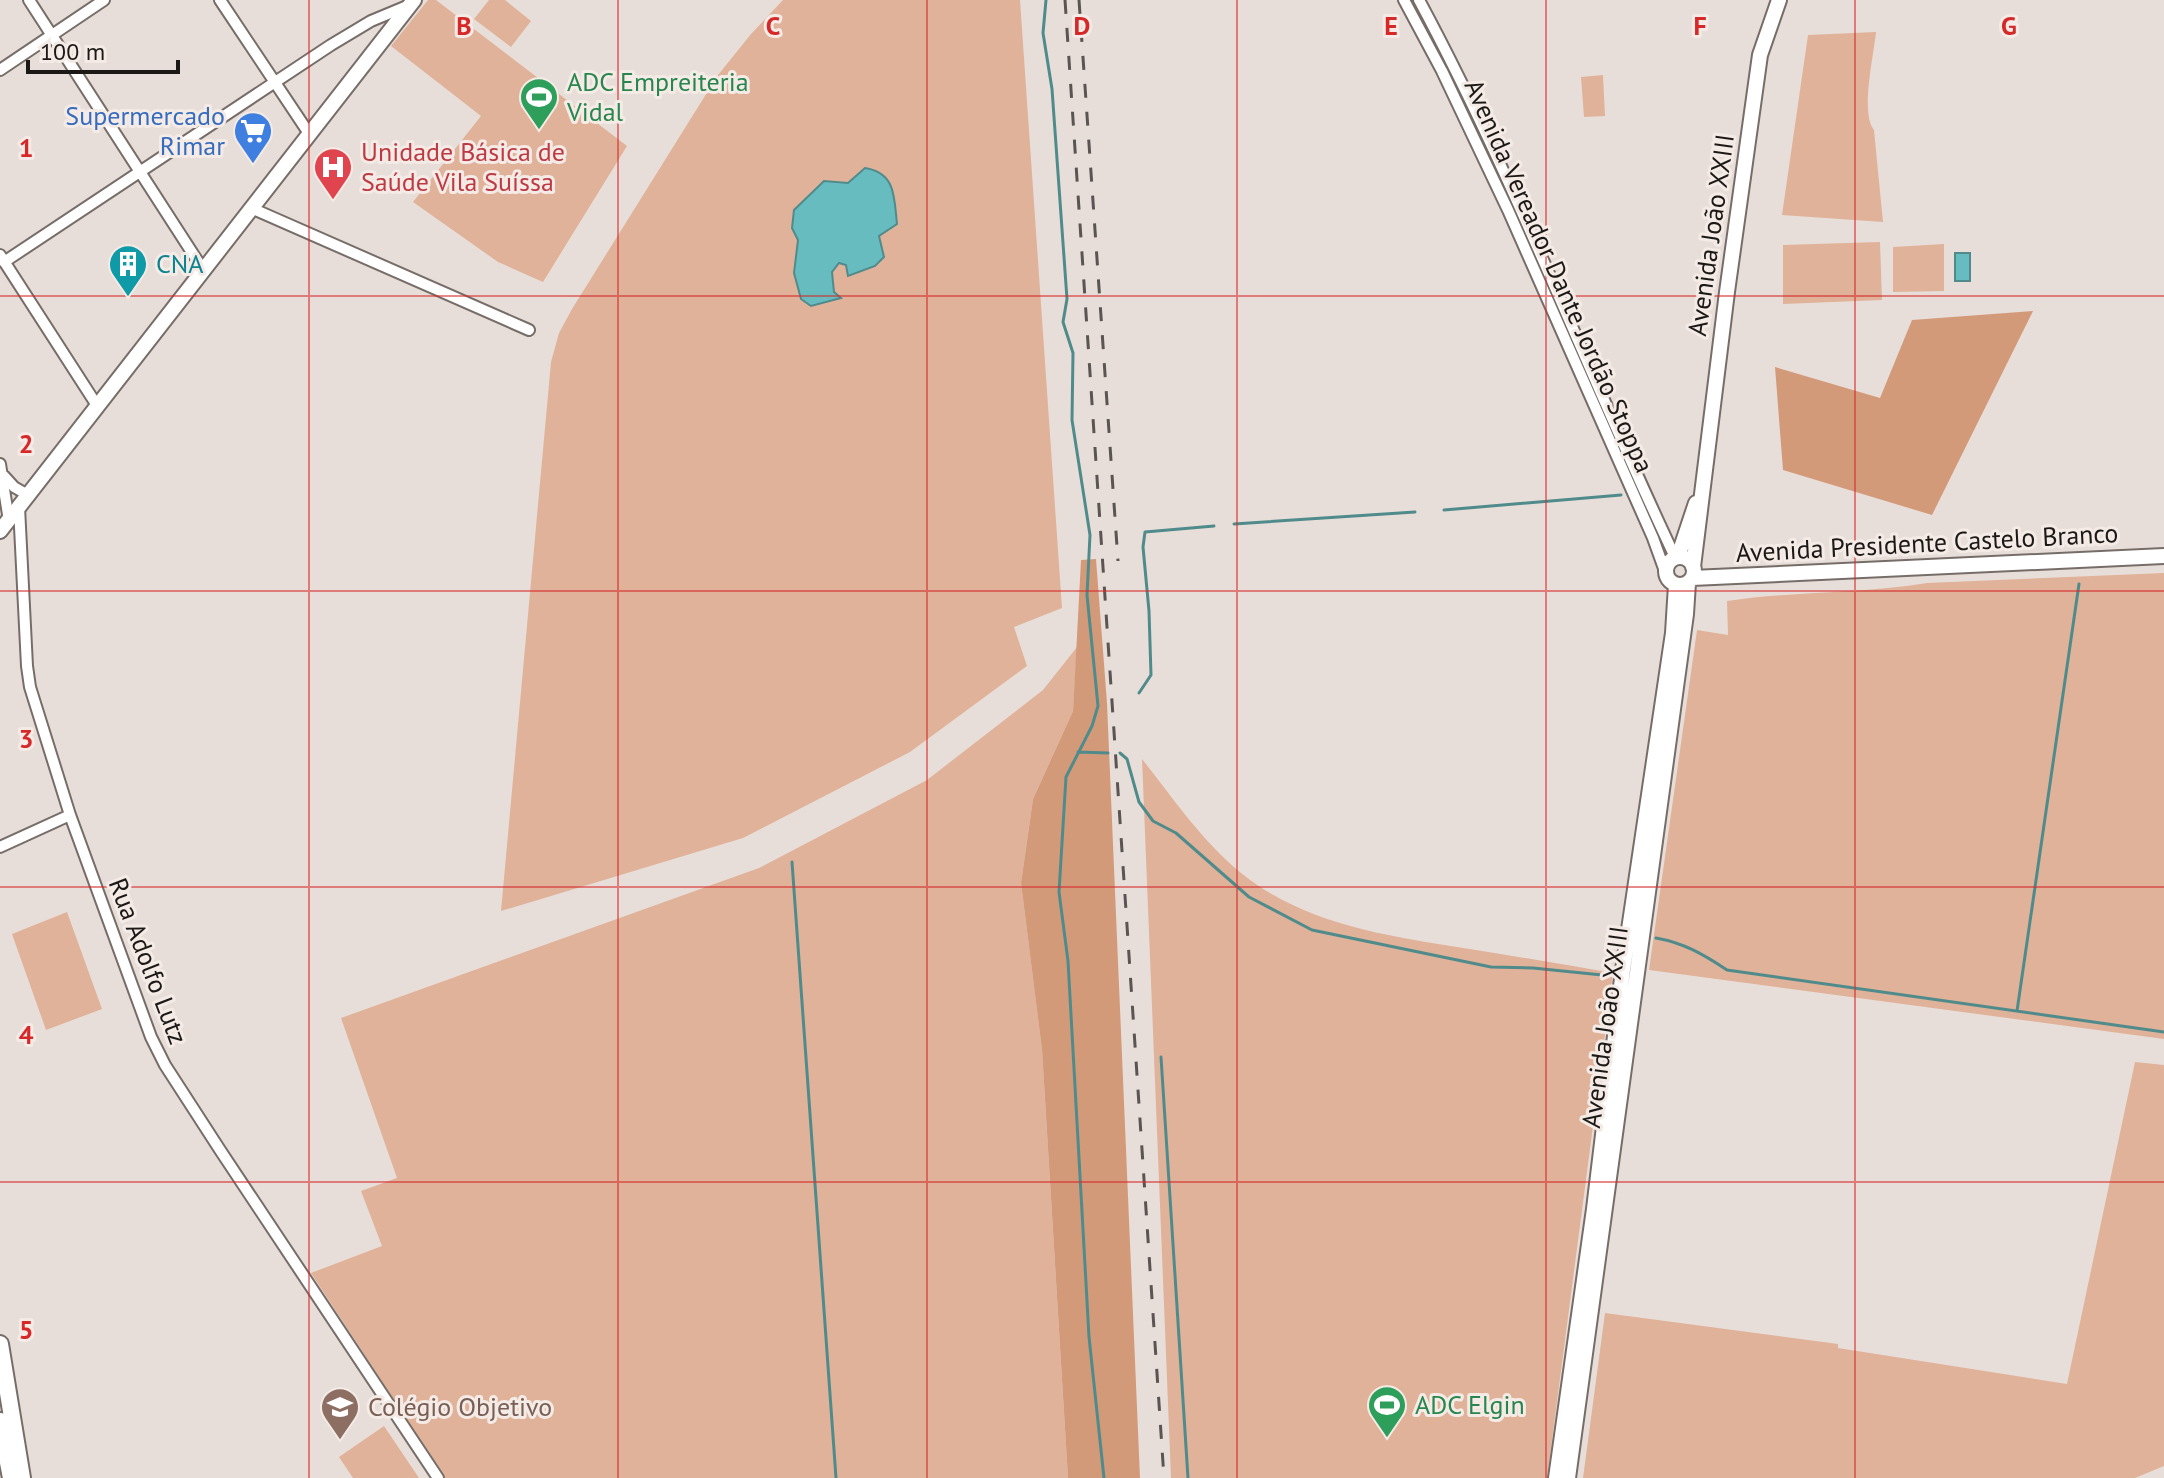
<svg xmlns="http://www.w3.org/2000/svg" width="2164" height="1478" viewBox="0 0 2164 1478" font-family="'PT Sans',sans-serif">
  <rect width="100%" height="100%" fill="#e8ded9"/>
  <path fill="#e0b299" d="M428 0H436L627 146 543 282 498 262 413 202 481 116 391 46Z
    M489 0H505L531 21 511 47 474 19Z
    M783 0H1020L1062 608 1014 627 1027 666 910 752 743 838 501 911 551 362 559 333 572 309 718 75 751 34Z
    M1876 32C1874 55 1860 113 1874 130L1883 222 1782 215 1808 35Z
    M1603 75 1605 116 1584 117 1581 77Z
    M1880 242 1882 300 1783 304V245Z
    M1944 244V291L1893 292V247Z
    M2164 573V1039L1649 970 1697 630 1728 635 1727 601C1794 591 1861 594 1927 583Z
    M1077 647 1073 711 1033 799 1021 883 1042 1050 1068 1478H445L311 1273 382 1246 361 1191 397 1178 341 1018 759 868 927 780 1043 690Z
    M1142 759C1173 798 1202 841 1241 873 1304 924 1386 936 1463 948 1513 956 1563 964 1613 973L1547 1478H1171Z
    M67 912 102 1009 46 1030 12 934Z
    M2135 1062 2164 1065V1466L2135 1478H1583L1605 1313 1838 1344V1348L2067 1384Z
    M384 1426 419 1478H353L339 1457Z"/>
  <path fill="#d39a7a" d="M2033 311 1932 515 1783 470 1775 367 1880 398 1912 320Z
    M1096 559 1107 703 1140 1478H1068L1042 1050 1021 883 1033 799 1073 711 1081 560Z"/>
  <path fill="#67bcbf" stroke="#508b8c" stroke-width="2" d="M865 168C896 173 894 197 897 224L879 236 884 257 875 266 848 276 846 265 839 263 832 272 834 292 841 298 811 306 801 299 794 273 798 240 792 228 794 210 824 181 848 183Z
    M1955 253H1970V281H1955Z"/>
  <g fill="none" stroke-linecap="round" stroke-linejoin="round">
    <path stroke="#508b8c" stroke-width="3" d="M1046 0 1043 33 1052 89 1067 299 1063 322 1073 353 1072 420 1090 535 1087 595 1098 706 1092 726 1066 777 1059 892 1068 961 1089 1337 1104 1478
      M1444 510 1621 495
      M1234 524 1415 512
      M1139 693 1151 675 1149 611 1143 547 1145 532 1214 526
      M1078 752 1108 753
      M1120 753 1127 759 1139 802 1153 821 1176 833 1249 897 1312 930 1491 967 1533 968 1602 975
      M792 862 836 1478
      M1656 938C1684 943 1703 954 1727 970L2164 1032
      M2017 1011 2079 584
      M1161 1057 1188 1478"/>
    <defs>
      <path id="street" d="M29 0 204 271
        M220 0 310 135
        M1404 0 1442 71 1508 210 1653 538 1666 574
        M1419 0C1516 180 1587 372 1675 557
        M0 70 104 0
        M251 208 529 330
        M0 255 98 407
        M4 262 331 45 371 21 407 6
        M0 464 9 521
        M4 476 14 487 28 495
        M19 507 27 666 30 687 70 815 151 1037 165 1065 220 1150 438 1478
        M0 847 70 815"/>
      <path id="secondary" d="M0 531 414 0
        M1666 571a14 14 0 1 1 28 0a14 14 0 1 1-28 0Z
        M1678 557 1696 503
        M1693 567 1727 292 1760 55 1779 0
        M1692 578 2164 556
        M1556 1478 1594 1209 1623 970 1673 633 1676 585
        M1568 1478 1686 614 1688 583"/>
      <path id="primary" d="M0 1344 22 1478
        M0 1421 11 1478"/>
    </defs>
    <use href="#street" stroke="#766d69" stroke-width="14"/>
    <use href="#secondary" stroke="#766d69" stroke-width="18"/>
    <use href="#primary" stroke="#766d69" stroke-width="20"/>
    <use href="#street" stroke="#fff" stroke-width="10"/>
    <use href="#secondary" stroke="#fff" stroke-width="14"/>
    <use href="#primary" stroke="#fff" stroke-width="16"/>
    <path stroke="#5a5552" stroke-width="3" stroke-dasharray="14 14" stroke-linecap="butt" d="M1065 0 1164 1478
      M1079 0 1118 561"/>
  </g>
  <path fill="none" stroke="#d62828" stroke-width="2" stroke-opacity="0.55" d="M309 0V1478M618 0V1478M927 0V1478M1237 0V1478M1546 0V1478M1855 0V1478M0 296H2164M0 591H2164M0 887H2164M0 1182H2164"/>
  <defs>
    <symbol id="stadium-pin" viewBox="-11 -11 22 30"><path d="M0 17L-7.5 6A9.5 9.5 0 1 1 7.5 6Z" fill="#2e9e5b" stroke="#f5ebe6"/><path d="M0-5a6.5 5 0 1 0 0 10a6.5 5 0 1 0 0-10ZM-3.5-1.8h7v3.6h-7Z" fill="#fff"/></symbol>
    <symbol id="supermarket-pin" viewBox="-11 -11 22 30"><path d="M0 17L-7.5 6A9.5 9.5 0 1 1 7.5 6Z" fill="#3f7fe0" stroke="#f5ebe6"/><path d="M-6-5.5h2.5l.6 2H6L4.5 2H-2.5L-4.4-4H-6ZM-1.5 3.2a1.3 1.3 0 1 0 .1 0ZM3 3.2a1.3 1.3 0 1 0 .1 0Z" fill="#fff"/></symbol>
    <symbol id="hospital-pin" viewBox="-11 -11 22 30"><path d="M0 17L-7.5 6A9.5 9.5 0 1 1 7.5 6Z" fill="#e0444e" stroke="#f5ebe6"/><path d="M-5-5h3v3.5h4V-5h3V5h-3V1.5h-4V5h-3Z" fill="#fff"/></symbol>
    <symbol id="building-pin" viewBox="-11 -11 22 30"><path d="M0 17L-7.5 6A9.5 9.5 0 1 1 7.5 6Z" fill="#0f9aa8" stroke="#f5ebe6"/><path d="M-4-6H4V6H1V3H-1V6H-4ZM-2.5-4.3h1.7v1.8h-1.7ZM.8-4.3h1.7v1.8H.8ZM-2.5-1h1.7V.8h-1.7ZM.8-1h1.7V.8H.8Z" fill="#fff"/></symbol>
    <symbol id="school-pin" viewBox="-11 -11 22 30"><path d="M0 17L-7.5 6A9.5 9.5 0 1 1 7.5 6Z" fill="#8d6e63" stroke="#f5ebe6"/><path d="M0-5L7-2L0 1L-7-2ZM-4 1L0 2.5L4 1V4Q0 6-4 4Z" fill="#fff"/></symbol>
  </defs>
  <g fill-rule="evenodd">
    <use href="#stadium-pin" x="517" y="75" width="44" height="60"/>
    <use href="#supermarket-pin" x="231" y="109" width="44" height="60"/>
    <use href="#hospital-pin" x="311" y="145" width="44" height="60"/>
    <use href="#building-pin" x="106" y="242" width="44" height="60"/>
    <use href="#stadium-pin" x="1365" y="1383" width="44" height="60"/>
    <use href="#school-pin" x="318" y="1385" width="44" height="60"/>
  </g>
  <g text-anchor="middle" stroke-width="6" stroke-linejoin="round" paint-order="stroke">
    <g font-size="26" fill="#27864d" stroke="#f5ebe6" text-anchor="start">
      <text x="567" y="91">ADC Empreiteria<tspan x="567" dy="30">Vidal</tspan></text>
      <text x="1415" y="1414">ADC Elgin</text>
    </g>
    <g font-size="26" fill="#366cbe" stroke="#f5ebe6" text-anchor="end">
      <text x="225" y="125">Supermercado<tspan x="225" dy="30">Rimar</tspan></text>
    </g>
    <g font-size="26" fill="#be3a42" stroke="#f5ebe6" text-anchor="start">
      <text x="361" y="161">Unidade Básica de<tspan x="361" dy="30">Saúde Vila Suíssa</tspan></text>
    </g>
    <g font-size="26" fill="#1b1816" stroke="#f5ebe6">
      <text transform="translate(1711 235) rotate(-82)" y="9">Avenida João XXIII</text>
      <text transform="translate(1559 276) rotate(66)" y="9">Avenida Vereador Dante Jordão Stoppa</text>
      <text transform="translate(1927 543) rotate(-3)" y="9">Avenida Presidente Castelo Branco</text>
      <text transform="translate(148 961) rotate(69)" y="9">Rua Adolfo Lutz</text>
      <text transform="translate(1605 1027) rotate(-82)" y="9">Avenida João XXIII</text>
    </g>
    <g font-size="26" fill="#0d838f" stroke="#f5ebe6" text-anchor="start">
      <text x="156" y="273">CNA</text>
    </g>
    <g font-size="26" fill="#785e54" stroke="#f5ebe6" text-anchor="start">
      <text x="368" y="1416">Colégio Objetivo</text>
    </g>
  </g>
  <g font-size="26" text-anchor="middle" font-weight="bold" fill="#d62828" stroke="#f5ebe6" stroke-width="6" stroke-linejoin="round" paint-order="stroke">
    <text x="464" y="35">B</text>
    <text x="773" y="35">C</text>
    <text x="1082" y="35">D</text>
    <text x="1391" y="35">E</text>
    <text x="1700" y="35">F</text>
    <text x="2009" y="35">G</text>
    <text x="26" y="157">1</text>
    <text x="26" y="453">2</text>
    <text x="26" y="748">3</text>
    <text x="26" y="1044">4</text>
    <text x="26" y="1339">5</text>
  </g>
  <path d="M28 60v12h150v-12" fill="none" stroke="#1b1816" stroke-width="4"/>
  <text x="40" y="60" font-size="24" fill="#1b1816" stroke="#f5ebe6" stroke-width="6" paint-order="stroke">100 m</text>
</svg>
